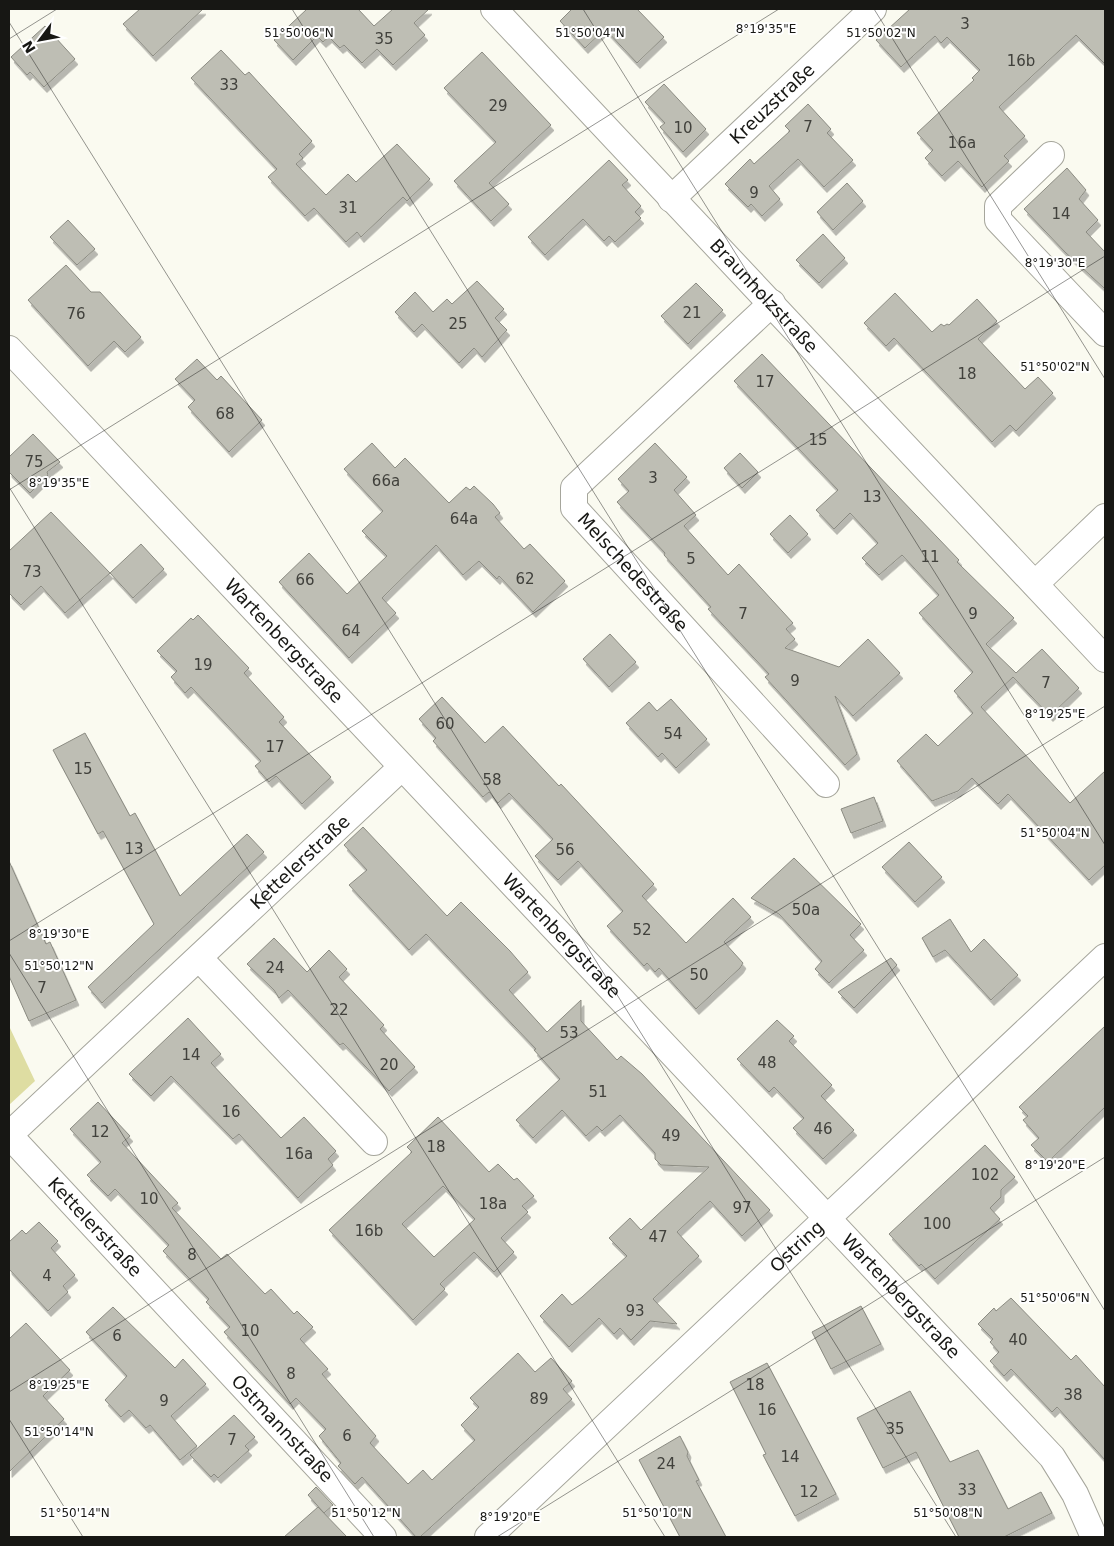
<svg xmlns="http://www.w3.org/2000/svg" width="1114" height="1546" viewBox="0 0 1114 1546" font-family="'DejaVu Sans',sans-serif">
  <defs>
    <filter id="shadow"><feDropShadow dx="3" dy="5.5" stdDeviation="0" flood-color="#0004"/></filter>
  </defs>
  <rect width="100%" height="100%" fill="#fafaf0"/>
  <path fill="#dedda2" d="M9 1026 35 1081 9 1105Z"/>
  <path fill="#bebeb4" stroke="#8b8b82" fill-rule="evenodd" filter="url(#shadow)" d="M140 9H203L153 56 123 24Z
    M307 9H358L374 26 393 9H429L414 23 425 35 393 65 377 49 362 63 344 45 340 48 329 37 323 42 317 36 293 60 274 40Z
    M572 9H637L664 37 637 63 605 29 585 48 560 21Z
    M910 9H1105V64L1076 35 999 107 1025 136 1004 156 1009 161 982 187 958 161 942 176 925 158 933 150 917 133 974 80 972 78 980 70 947 37 941 43 935 36 901 67 876 40Z
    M45 26 75 59 44 87 30 72 27 75 11 57Z
    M221 50 245 75 249 72 312 141 299 154 303 158 296 164 326 195 348 174 356 182 397 144 430 179 407 201 403 197 361 237 357 232 346 242 314 208 305 216 268 177 277 169 191 78Z
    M482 52 551 125 489 183 509 204 491 221 454 181 496 142 444 88Z
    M664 84 706 129 683 152 660 127 665 123 645 102Z
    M808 104 831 129 827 133 853 160 824 187 798 159 769 186 780 199 762 216 751 204 748 207 725 184 750 159 754 164 790 131 785 126Z
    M609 160 628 180 622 185 641 206 635 212 641 218 615 242 609 236 604 241 583 219 545 255 528 237Z
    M1067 168 1086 190 1079 199 1098 220 1086 232 1105 252V289L1065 252 1024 209Z
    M847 183 863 201 833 230 817 212Z
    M68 220 95 249 77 265 50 237Z
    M823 234 845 258 819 283 796 260Z
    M66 265 91 292H100L141 337 125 352 114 341 88 366 28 300Z
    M477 281 504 309 495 318 507 330 482 357 474 348 459 363 422 324 414 332 395 312 415 292 433 312 447 299 452 304Z
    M696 283 723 310 688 344 661 316Z
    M895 293 932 332 941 324 944 326 947 324 949 325 977 299 997 321 978 339 1025 389 1038 377 1053 393 1016 431 1010 425 992 442 894 338 886 346 864 323Z
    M762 354 959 560 957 562 1014 618 986 644 1016 673 1042 649 1079 688 1050 716 1013 677 981 707 1070 803 1105 771V865L1089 880 1008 794 998 804 972 778 958 791 932 801 897 761 926 734 938 746 973 713 954 691 973 672 919 613 939 595 902 555 879 575 862 558 878 543 850 513 834 529 816 510 838 490 734 381Z
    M197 359 217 380 221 376 262 420 229 452 188 407 195 400 175 379Z
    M33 434 60 462 47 472 48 475 30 493 9 472V457Z
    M372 443 395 468 405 458 449 503 466 487 470 490 474 486 493 504 500 513 495 517 524 549 530 544 565 581 533 612 499 576 497 579 479 561 463 575 436 545 382 598 396 613 349 658 279 582 309 553 347 594 387 556 362 531 383 511 344 469Z
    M655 443 687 477 674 490 696 515 684 526 728 575 739 564 793 623 786 629 795 639 785 648 839 667 868 639 900 673 853 716 835 696 857 754 845 765 765 677 769 674 708 609 711 607 664 555 665 553 617 502 629 491 618 479Z
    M740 453 758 472 742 488 724 468Z
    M51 512 110 573 65 613 41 586 21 605 9 593V551Z
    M790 515 808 534 788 553 770 534Z
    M141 544 164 569 133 598 110 573Z
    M198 615 249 668 244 673 284 717 279 722 331 777 302 804 276 776 269 782 255 766 261 761 191 687 185 693 171 677 177 671 157 651 191 618 193 620Z
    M610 634 636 662 609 687 583 659Z
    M442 697 485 743 503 726 559 786 561 784 654 884 642 896 686 943 733 898 751 917 724 942 743 963 740 968 696 1009 659 968 655 972 647 963 644 966 607 926 623 911 578 861 558 880 535 856 553 839 509 793 498 803 489 792 483 797 433 741 436 738 419 719Z
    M671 699 707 739 676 768 662 753 658 757 626 723 649 702 657 711Z
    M85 733 130 816 135 813 180 896 247 834 264 852 102 1003 88 987 154 924 103 831 98 834 53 750Z
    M874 797 883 821 851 833 841 809Z
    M363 827 447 916 461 902 510 951 528 972 509 990 547 1032 581 1000V1021L617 1060 621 1056 642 1074 770 1210 742 1236 710 1201 677 1232 699 1256 653 1299 677 1324 650 1321 631 1340 620 1328 614 1334 599 1318 569 1347 540 1316 562 1294 572 1305 582 1297 627 1256 609 1238 630 1218 641 1230 709 1167 661 1165 655 1159V1153L620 1115 602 1131 597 1126 586 1136 562 1110 533 1138 516 1120 560 1079 534 1050 536 1049 426 934 409 950 349 885 367 870 344 845Z
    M909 842 942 877 915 902 882 867Z
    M794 858 861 924 850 935 864 950 829 983 815 969 822 961 779 914 751 898Z
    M9 861 46 944 50 942 76 1000 29 1021 9 976Z
    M950 919 971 952 984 939 1018 975 991 1000 945 950 933 957 922 938Z
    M274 938 307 972 329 950 347 969 339 977 384 1025 380 1029 415 1067 389 1091 343 1043 340 1045 288 990 279 998 274 990 247 964Z
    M891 958 897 965 854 1008 838 992Z
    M188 1018 221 1054 211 1063 281 1138 304 1117 336 1151 328 1159 333 1165 298 1198 239 1134 233 1139 171 1076 151 1096 129 1074Z
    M777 1020 794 1036 789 1041 832 1085 821 1096 854 1130 823 1159 793 1128 804 1118 774 1087 769 1092 737 1059Z
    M1105 1026V1107L1048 1162 1031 1145 1039 1138 1023 1120 1028 1116 1019 1107Z
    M98 1102 130 1136 122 1143 178 1203 172 1208 221 1259 227 1254 265 1294 271 1289 294 1314 297 1311 313 1327 300 1339 328 1369 322 1374 376 1436 370 1443 408 1484 423 1470 432 1480 475 1440 461 1425 479 1407 470 1398 518 1353 535 1372 551 1358 572 1381 563 1389 572 1399 420 1537H416L362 1477 355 1484 338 1466 341 1463 319 1436 326 1429 296 1398 290 1404 224 1332 230 1327 206 1302 209 1299 163 1251 169 1245 115 1189 108 1196 87 1175 101 1162 70 1129Z
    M438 1117 489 1172 498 1164 514 1180 517 1178 534 1196 522 1206 528 1212 501 1238 514 1252 494 1272 474 1252 440 1284 445 1289 413 1320 329 1230 412 1152 407 1147ZM443 1186 475 1219 434 1257 402 1224Z
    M985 1145 1015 1177 1001 1190V1197L990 1208 1000 1219 935 1279 921 1264 919 1266 889 1234Z
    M39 1222 58 1241 51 1248 75 1275 63 1286 68 1292 48 1311 9 1269V1242L22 1230 26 1234Z
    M1011 1298 1071 1360 1076 1355 1105 1387V1460L1057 1407 1052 1412 1011 1369 1004 1376 990 1361 999 1352 990 1342 993 1339 978 1324 994 1308 996 1311Z
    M861 1306 881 1344 831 1369 812 1332Z
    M113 1307 175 1368 183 1359 206 1384 171 1416 197 1446 180 1460 150 1425 146 1428 129 1410 121 1417 105 1400 127 1376 86 1332Z
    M26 1323 70 1370 43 1396 64 1419 9 1472V1339Z
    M767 1363 836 1494 795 1516 763 1455 766 1454 730 1382Z
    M910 1391 950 1462 978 1450 1008 1509 1041 1492 1052 1513 1004 1537H959L916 1452 883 1468 857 1418Z
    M234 1415 255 1437 245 1446 249 1450 218 1478 214 1474 211 1477 190 1455Z
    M680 1436 688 1452 687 1456 699 1480 696 1481 726 1537H680L639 1460Z
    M316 1487 333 1505 324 1513 308 1495Z
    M318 1507 347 1537H284Z"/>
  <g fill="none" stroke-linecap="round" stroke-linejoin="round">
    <defs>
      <g id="minor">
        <path id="s1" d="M494 9 1105 659"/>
        <path d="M1051 155 998 206V220L1105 333"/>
        <path id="s2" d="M671 199 873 9"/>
        <path id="s3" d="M772 303 574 488V508L826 784"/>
        <path id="s4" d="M9 349 1052 1457 1075 1494 1094 1537"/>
        <path d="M1035 584 1105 517"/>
        <path d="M199 958 374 1142"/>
        <path id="s5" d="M9 1135 383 1537"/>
        <path id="s6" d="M9 1135 402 767"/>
        <path id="s7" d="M488 1537 1105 957"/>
      </g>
    </defs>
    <use href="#minor" stroke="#a6a69c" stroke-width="28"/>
    <use href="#minor" stroke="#fff" stroke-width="26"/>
  </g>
  <path fill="none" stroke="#171714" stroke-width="1" stroke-opacity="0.45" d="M292 9 1105 1311M583 9 1105 845M874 9 1105 379M9 22 956 1537M9 39 57 9M9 487 665 1537M9 490 779 9M9 941 1105 256M9 953 374 1537M9 1392 1105 706M9 1419 83 1537M497 1537 1105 1157"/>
  <g text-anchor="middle" stroke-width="4" stroke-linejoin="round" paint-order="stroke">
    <g font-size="15" fill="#41413c">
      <text x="965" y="29">3</text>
      <text x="384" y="44">35</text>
      <text x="1021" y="66">16b</text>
      <text x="229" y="90">33</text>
      <text x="498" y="111">29</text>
      <text x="808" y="132">7</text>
      <text x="683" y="133">10</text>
      <text x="962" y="148">16a</text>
      <text x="754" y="198">9</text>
      <text x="348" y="213">31</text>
      <text x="1061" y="219">14</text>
      <text x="692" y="318">21</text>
      <text x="76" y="319">76</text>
      <text x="458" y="329">25</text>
      <text x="967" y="379">18</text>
      <text x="765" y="387">17</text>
      <text x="225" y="419">68</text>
      <text x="818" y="445">15</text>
      <text x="34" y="467">75</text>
      <text x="653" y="483">3</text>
      <text x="386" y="486">66a</text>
      <text x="872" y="502">13</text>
      <text x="464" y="524">64a</text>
      <text x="930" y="562">11</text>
      <text x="691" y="564">5</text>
      <text x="32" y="577">73</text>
      <text x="525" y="584">62</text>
      <text x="305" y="585">66</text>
      <text x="743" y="619">7</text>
      <text x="973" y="619">9</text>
      <text x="351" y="636">64</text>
      <text x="203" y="670">19</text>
      <text x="795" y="686">9</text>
      <text x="1046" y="688">7</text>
      <text x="445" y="729">60</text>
      <text x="673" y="739">54</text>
      <text x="275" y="752">17</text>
      <text x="83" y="774">15</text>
      <text x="492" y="785">58</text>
      <text x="134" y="854">13</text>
      <text x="565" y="855">56</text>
      <text x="806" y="915">50a</text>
      <text x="642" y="935">52</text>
      <text x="275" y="973">24</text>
      <text x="699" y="980">50</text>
      <text x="42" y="993">7</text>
      <text x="339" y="1015">22</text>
      <text x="569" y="1038">53</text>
      <text x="191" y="1060">14</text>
      <text x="767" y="1068">48</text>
      <text x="389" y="1070">20</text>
      <text x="598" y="1097">51</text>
      <text x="231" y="1117">16</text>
      <text x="823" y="1134">46</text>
      <text x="100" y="1137">12</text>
      <text x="671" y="1141">49</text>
      <text x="436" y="1152">18</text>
      <text x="299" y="1159">16a</text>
      <text x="985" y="1180">102</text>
      <text x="149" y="1204">10</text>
      <text x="493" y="1209">18a</text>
      <text x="742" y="1213">97</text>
      <text x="937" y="1229">100</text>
      <text x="369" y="1236">16b</text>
      <text x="658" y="1242">47</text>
      <text x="192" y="1260">8</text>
      <text x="47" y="1281">4</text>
      <text x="635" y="1316">93</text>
      <text x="250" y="1336">10</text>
      <text x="117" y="1341">6</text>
      <text x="1018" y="1345">40</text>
      <text x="291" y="1379">8</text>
      <text x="755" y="1390">18</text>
      <text x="1073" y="1400">38</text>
      <text x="539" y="1404">89</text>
      <text x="164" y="1406">9</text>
      <text x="767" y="1415">16</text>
      <text x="895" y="1434">35</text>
      <text x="347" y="1441">6</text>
      <text x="232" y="1445">7</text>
      <text x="790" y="1462">14</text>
      <text x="666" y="1469">24</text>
      <text x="967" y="1495">33</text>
      <text x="809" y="1497">12</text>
    </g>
    <g font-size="18" fill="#171714" stroke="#fff">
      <text dy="6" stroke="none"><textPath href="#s2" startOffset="139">Kreuzstraße</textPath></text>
      <text dy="6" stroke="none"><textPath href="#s1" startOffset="394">Braunholzstraße</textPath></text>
      <text dy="6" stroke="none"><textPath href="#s3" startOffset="378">Melschedestraße</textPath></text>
      <text dy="6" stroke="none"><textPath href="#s4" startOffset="401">Wartenbergstraße</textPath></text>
      <text dy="6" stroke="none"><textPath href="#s6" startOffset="399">Kettelerstraße</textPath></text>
      <text dy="6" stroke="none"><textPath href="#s4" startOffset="806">Wartenbergstraße</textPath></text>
      <text dy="6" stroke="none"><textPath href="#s5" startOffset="126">Kettelerstraße</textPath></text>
      <text dy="6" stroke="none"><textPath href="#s7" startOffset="424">Ostring</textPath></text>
      <text dy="6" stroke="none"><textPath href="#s4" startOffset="1301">Wartenbergstraße</textPath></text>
      <text dy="6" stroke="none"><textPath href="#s5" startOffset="401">Ostmannstraße</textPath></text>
    </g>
  </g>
  <g font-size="12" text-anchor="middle" fill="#171714" stroke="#fff" stroke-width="4" stroke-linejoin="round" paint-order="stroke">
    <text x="766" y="33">8°19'35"E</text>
    <text x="881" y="37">51°50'02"N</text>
    <text x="299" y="37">51°50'06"N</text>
    <text x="590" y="37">51°50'04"N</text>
    <text x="1055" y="267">8°19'30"E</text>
    <text x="1055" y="371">51°50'02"N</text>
    <text x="59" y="487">8°19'35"E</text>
    <text x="1055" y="718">8°19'25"E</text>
    <text x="1055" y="837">51°50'04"N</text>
    <text x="59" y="938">8°19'30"E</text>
    <text x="59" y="970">51°50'12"N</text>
    <text x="1055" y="1169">8°19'20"E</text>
    <text x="1055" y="1302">51°50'06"N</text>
    <text x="59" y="1389">8°19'25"E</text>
    <text x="59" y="1436">51°50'14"N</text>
    <text x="75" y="1517">51°50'14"N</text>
    <text x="366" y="1517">51°50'12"N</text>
    <text x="657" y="1517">51°50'10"N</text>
    <text x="948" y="1517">51°50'08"N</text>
    <text x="510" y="1521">8°19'20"E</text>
  </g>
  <rect width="1114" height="1546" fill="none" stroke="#171714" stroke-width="20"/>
  <g transform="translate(40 40) rotate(238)" stroke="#ffffff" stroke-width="4" paint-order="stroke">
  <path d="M0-4L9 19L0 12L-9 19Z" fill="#171714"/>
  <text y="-8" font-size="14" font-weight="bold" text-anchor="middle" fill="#171714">N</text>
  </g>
</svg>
